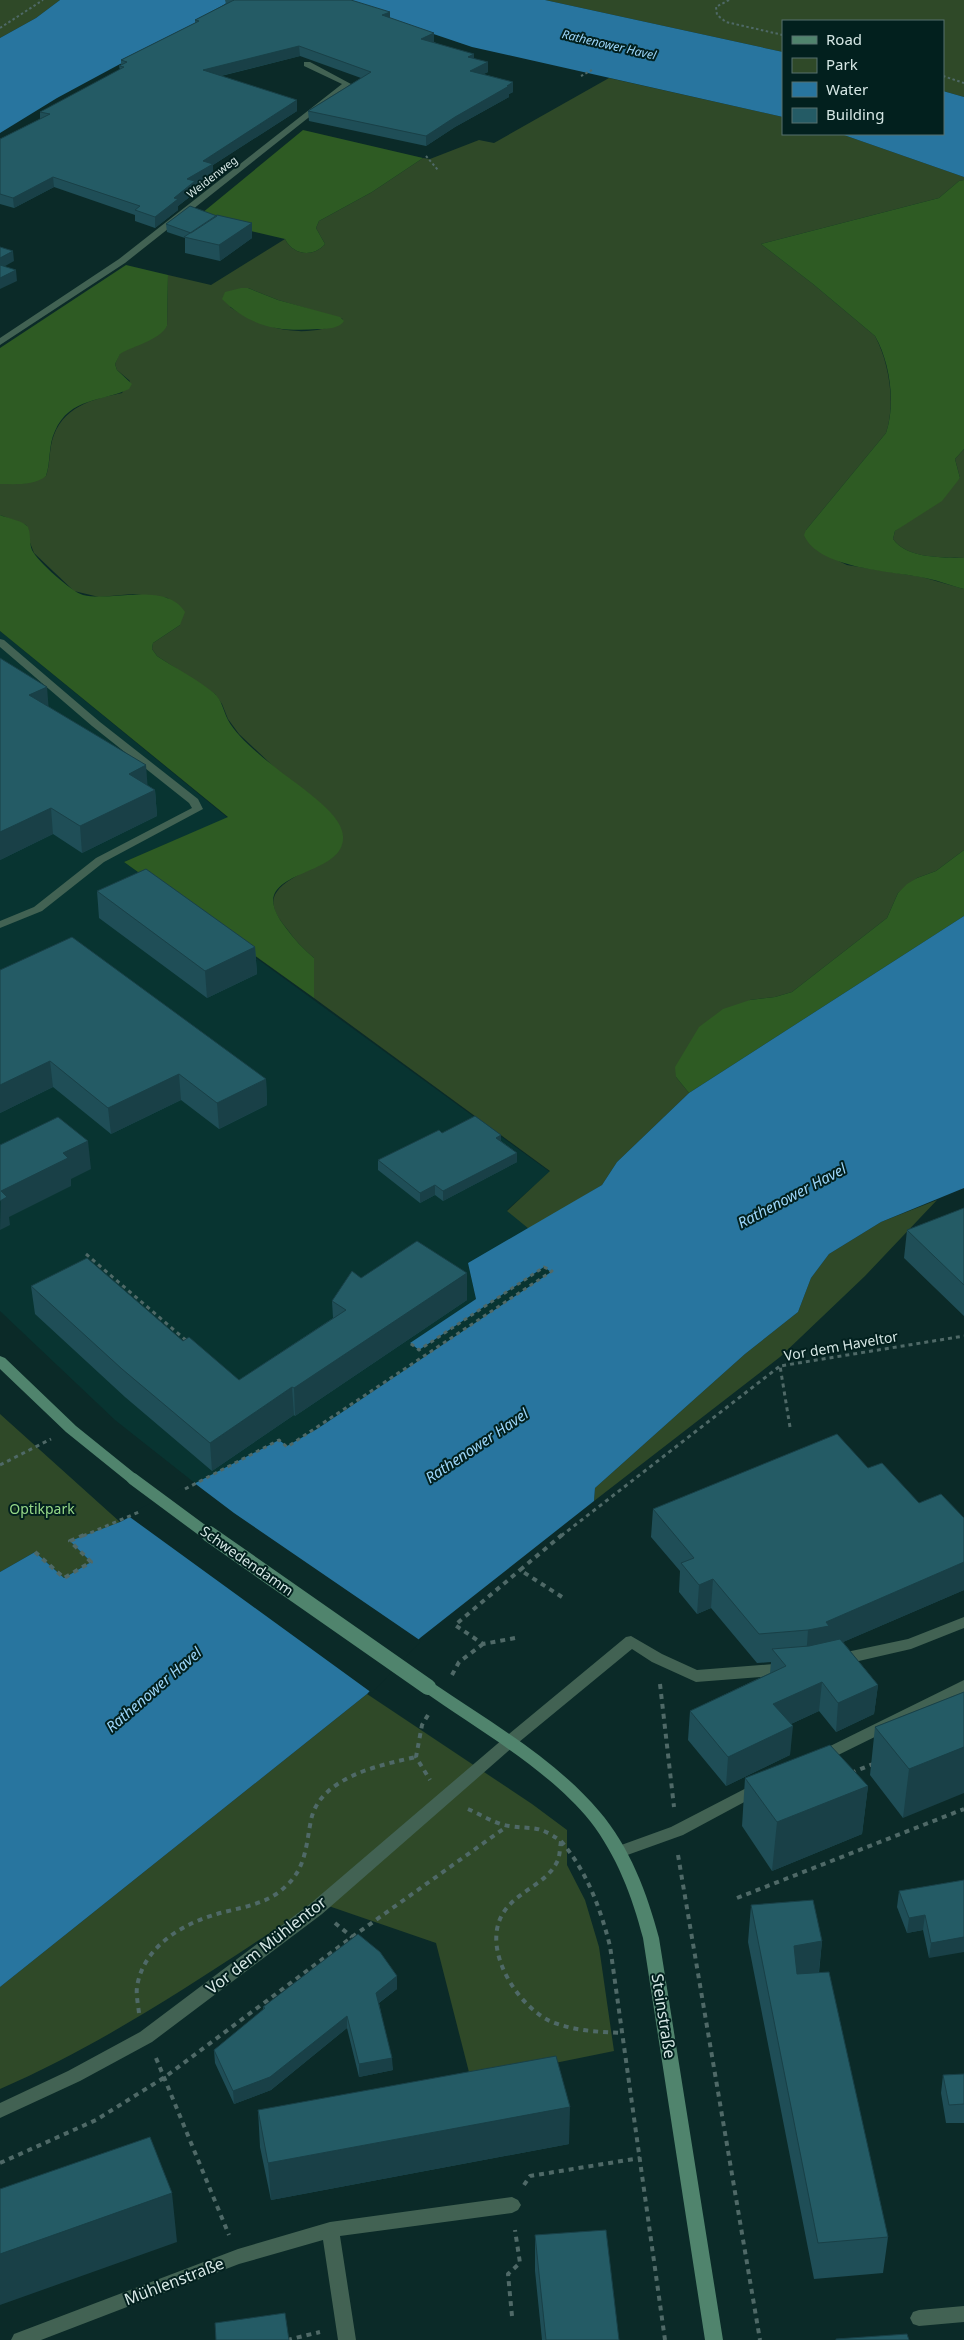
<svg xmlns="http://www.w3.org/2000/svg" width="964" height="2340" viewBox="0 0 964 2340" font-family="'Noto Sans',sans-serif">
  <rect width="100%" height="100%" fill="#0b2a28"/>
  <path fill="#083431" d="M0 631 228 818 124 862 550 1172 507 1210 529 1229 468 1263 476 1299 410 1343 419 1350 544 1267 552 1271 317 1429 287 1447 279 1440 196 1484 115 1420 0 1311Z"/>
  <path fill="#2f4928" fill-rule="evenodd" d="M0 0H60L36 18 0 38Z
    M545 0H964V97L943 91V21H783V52Z
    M609 78 783 117V134H841L964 177V180L959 181 939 198 761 244 813 284 875 336C889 362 896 404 886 433L806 530 820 552 847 565 922 577 964 589V850L936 871 917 878 898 893 887 918 792 992 775 997 750 1000 676 1077 689 1093 617 1162 602 1185 529 1229 507 1211 550 1171 314 998V958C303 949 295 940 287 929 266 904 269 891 298 875L273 766 239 734 228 719 222 704 215 694 157 656 152 649 153 643 180 625 168 598 133 594 99 597 74 591 34 553 29 540V530L26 525 0 515V484L27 483 46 476C50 465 49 453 52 441 61 407 92 399 122 393L130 381 117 370 115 364 120 353 167 326 168 275 211 285 285 239C293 255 313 258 325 244L316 228 319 221 372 192 423 158 430 159 479 140 494 143ZM248 288 278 300 343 319C337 322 329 328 322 329 289 336 257 325 230 307Z
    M964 449V558C941 557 907 559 893 539L895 531 960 478 955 459Z
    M937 1200 865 1276 780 1357 594 1501 595 1488 745 1354 798 1312 811 1278 829 1254 881 1222Z
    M0 1414 120 1522 70 1541 91 1562 64 1578 35 1552 0 1572Z
    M367 1694 532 1804 567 1830V1865L585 1900 599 1947 614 2051 471 2080 436 1943 317 1902C214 1969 113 2040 0 2089V1987Z"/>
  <path fill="#2e5b23" d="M303 130 423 158 372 192 319 221 316 228 325 244C313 258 293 255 285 239L196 218Z
    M964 180V449L955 459 960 478 942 501 895 531 893 539C907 559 942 557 964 558V589C949 585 934 579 920 577 890 571 817 568 804 535L806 530 886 433C896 404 890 362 875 336L813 284 761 244 939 198 959 181Z
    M126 265 168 275 167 326C158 341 135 345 120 354L115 364 117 370 132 384 129 389C102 402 70 397 55 431 48 445 51 462 46 476 34 486 14 484 0 484V348Z
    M241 288H248L278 300 340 317 344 321C340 328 328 329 319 329 281 332 251 328 222 299L225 292Z
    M0 515C7 518 24 521 28 527 31 533 29 543 32 550 37 561 72 592 83 595 113 602 166 581 185 612L180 625 153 643 152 649 157 656C175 668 197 679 214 693 222 700 223 710 228 720 238 738 260 755 276 768 294 783 342 812 343 836 346 881 237 867 286 928 294 939 303 949 314 958V998L124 862 228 817 0 631Z
    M964 850V916L689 1093 676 1077 675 1067 699 1027 723 1009 750 1000 775 997 792 992 887 918 898 893 907 884 917 878 936 871Z"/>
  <path fill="#28759f" d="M60 0H231L198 22 57 98 0 133V38L36 18Z
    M333 0H545L783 52V117L472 47Z
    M943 91 964 97V177L841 134H943Z
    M964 916V1188L881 1222 829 1254 811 1278 798 1312 745 1354 595 1488 594 1501 420 1638 367 1694 0 1987V1572L35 1552 64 1578 91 1562 70 1541 120 1522 279 1440 287 1446 317 1429 551 1272 544 1267 419 1350 410 1343 476 1299 468 1263 602 1185 617 1162 689 1093Z"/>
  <path fill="#0b2a28" d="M193 1482 234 1513 421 1641 372 1693 127 1515Z"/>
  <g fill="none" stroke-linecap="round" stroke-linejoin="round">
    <path stroke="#4f6967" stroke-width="2" stroke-dasharray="2.5 2.5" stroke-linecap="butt" d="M729 0 716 7 717 15 726 22 783 35
      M0 28 43 0
      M581 76 592 70
      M943 76 964 83
      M426 156 438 170"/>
    <path stroke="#4f6967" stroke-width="3" stroke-dasharray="4 4" stroke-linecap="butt" d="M86 1254 188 1342
      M790 1427 780 1366 964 1336
      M0 1465 51 1439
      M185 1489 279 1440 287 1447 552 1271 544 1267 419 1350 410 1343
      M83 1536 139 1512
      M561 1536 780 1366"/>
    <path stroke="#4f6967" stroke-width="4" stroke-dasharray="5 5" stroke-linecap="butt" d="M35 1552 64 1578 91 1562 70 1541 86 1534
      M562 1597 520 1570 563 1534
      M515 1638 483 1644 455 1625 520 1570
      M452 1675 459 1662 483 1644
      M660 1684 674 1807
      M428 1715 422 1725 416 1757 430 1780
      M851 1773 873 1764
      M468 1809C480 1814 495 1824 509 1826 536 1830 536 1824 561 1841 560 1847 560 1854 558 1860 547 1885 515 1891 502 1915 482 1951 518 2007 552 2022 575 2031 599 2032 623 2033
      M561 1841C587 1872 600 1907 610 1946L665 2340
      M678 1855 760 2340
      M737 1898 964 1809
      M335 1923 352 1937
      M139 2013C138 2004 136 1995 137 1987 143 1947 182 1924 217 1914 241 1907 267 1905 286 1886 306 1868 306 1845 311 1820 320 1777 380 1765 416 1757
      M156 2058 229 2235
      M0 2163 96 2120 165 2077 352 1937 506 1827
      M524 2185 530 2176 640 2158
      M512 2316 508 2274 520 2263 515 2230
      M287 2340 320 2332"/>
    <path fill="#426253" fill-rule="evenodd" d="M0 639 4 640 100 722 198 799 203 809 104 862 42 911 0 928V921L34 907 96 858 192 808 189 803 92 726 0 647Z
      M964 1617V1628L911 1649 837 1666 832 1664 830 1660 832 1656 837 1654 908 1639Z
      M631 1636 662 1654 697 1670 786 1663 791 1665 793 1669 791 1673 786 1675 696 1682 652 1662 632 1649 513 1747 508 1749 503 1747 500 1743 503 1739 626 1637Z
      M964 2306V2322L919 2326 913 2324 910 2318 913 2312 919 2310Z"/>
    <path fill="#426253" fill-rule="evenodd" d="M304 62H310L351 84 125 263 0 345V338L119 259 342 84 304 66Z
      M964 1680V1693L826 1761 821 1763 816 1761 813 1757 816 1753Z
      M508 1737 513 1739 516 1743 513 1747 322 1914 152 2042 80 2081 0 2118V2103L68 2071 140 2032 310 1904 503 1739Z
      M758 1782 763 1784 766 1788 763 1792 683 1835 619 1858 613 1856 611 1852 613 1848 671 1827Z
      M512 2197 518 2200 521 2205 518 2210 512 2213 340 2236 356 2340H338L323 2240 239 2264 41 2340H11L14 2334 238 2249 330 2222Z"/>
    <path fill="#50846d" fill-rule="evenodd" d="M0 1356 5 1358 76 1426 138 1476 140 1479 138 1482H128L66 1432 0 1369Z
      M428 1681 433 1683C490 1722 554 1758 599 1811 630 1847 647 1893 659 1938L723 2340H705L643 1938C632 1896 617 1856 590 1821 549 1770 477 1729 423 1691L421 1687 423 1683Z"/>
    <path stroke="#50846d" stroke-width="12" d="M133 1479 210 1536"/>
    <path stroke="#50846d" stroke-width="16" d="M209 1534 428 1687"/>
  </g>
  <path fill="#1f4e57" d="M225 0H351L390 18 434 42 474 59 488 72 483 74 513 82V92L509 94V97L455 127 426 146 309 121 308 111 361 78 300 56 221 76 297 111 213 165V174L196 185V192L178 206V210L155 228 135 221V215L54 187 14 208 0 204V139L40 119V112L120 70 119 66 121 65V60L195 23V20L226 4Z
    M217 216 252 238 220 261 185 253V238L167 232 166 224Z
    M49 707 147 785 155 790 157 816 82 853 53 834 0 860Z
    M97 891 255 947 257 974 207 998 99 918Z
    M0 970 266 1079 267 1105 219 1129 181 1100 111 1134 53 1087 0 1113Z
    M442 1133 501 1141 517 1153V1162L443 1201 435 1195 420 1203 378 1170V1160Z
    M964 1208V1316L904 1258 907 1230Z
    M361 1278 467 1300 295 1416 294 1415 212 1471 125 1397 35 1314 31 1286 183 1341 239 1380 333 1318 332 1301Z
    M868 1468 919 1503 964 1518V1590L843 1642 878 1685 874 1714 836 1732 819 1711 791 1724 790 1755 726 1786 688 1740 690 1711 770 1673 771 1662 757 1663 711 1608 697 1614 679 1592 680 1571 651 1537 653 1509Z
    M964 1692 903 1818 870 1775 875 1727Z
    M745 1778 868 1786 862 1834 772 1871 742 1826Z
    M964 1880 929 1958 923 1930 907 1933 897 1907 899 1891Z
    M751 1905 822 1941 819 1973 888 2237 883 2273 814 2279 748 1942Z
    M397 1989 379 2003 393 2070 359 2077 347 2028 271 2090 234 2104 215 2063 214 2050 263 2010V2007Z
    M964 2074V2123H946L941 2093 943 2075Z
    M258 2110 569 2144 271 2200 260 2147Z
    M535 2235 619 2340H542L535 2271Z"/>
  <path fill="#194047" d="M390 12V22L382 15Z
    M434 33V43L421 39Z
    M299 46 300 56 204 80 203 70Z
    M474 54V64L468 57Z
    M488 62V72L470 81V71Z
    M513 82V92L509 94V97L455 127 426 146V136L455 117Z
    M297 100V111L213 165V174L196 185V192L178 206V210L155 228V217L174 198 187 179 203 161Z
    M53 177 54 187 14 208 13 198Z
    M252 223V238L220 261 219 245Z
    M13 251 14 261 0 269V258Z
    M16 270 17 281 0 289V278Z
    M47 687 49 712 29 695Z
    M146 765 148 791 129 774Z
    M155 790 157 816 82 853 80 826Z
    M51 808 53 834 0 860V832Z
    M255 947 257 974 207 998 205 971Z
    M50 1061 53 1087 0 1113V1085Z
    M179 1074 181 1100 111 1134 108 1108Z
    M266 1079 267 1105 219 1129 217 1103Z
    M501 1135V1145L496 1138Z
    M88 1141 91 1169 71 1179V1186L9 1217 10 1225 0 1230 1 1191 63 1153Z
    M517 1153V1162L443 1201V1191Z
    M435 1185V1195L420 1203V1193Z
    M467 1273V1300L295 1416 294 1388Z
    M292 1387 294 1415 212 1471 210 1443Z
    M964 1562V1590L827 1649 806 1659 808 1630 826 1622Z
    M713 1579 711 1608 697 1614 699 1585Z
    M822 1682 819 1711 771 1733 773 1704Z
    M878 1685 874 1714 836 1732 838 1703Z
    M793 1726 790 1755 726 1786 728 1757Z
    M964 1747V1793L903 1818 909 1769Z
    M868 1786 862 1834 772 1871 777 1822Z
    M925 1915 923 1930 907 1933 909 1918Z
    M964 1937V1952L929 1958 931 1943Z
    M822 1941 818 1978 791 1983 794 1946Z
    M397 1976V1989L376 2005V1993Z
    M347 2016V2028L271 2090 234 2104 233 2091Z
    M392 2058 393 2070 359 2077V2064Z
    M570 2107 569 2144 271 2200 268 2163Z
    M172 2193 177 2242 0 2305V2254Z"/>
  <path fill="#245b65" stroke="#194047" d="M233 0H351L390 12 382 15 434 33 421 39 474 54 468 57 488 62 470 71 513 82 507 86H509L455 117 426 136 308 111 371 72 299 46 203 70 297 100 203 161 213 164 187 179 195 181 174 198 178 199 155 217 135 210 140 206 53 177 13 198 0 194V139L50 114 40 112 124 67 119 66 127 62 121 60 199 21 195 20 234 0Z
    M190 206 217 216 191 233 166 224Z
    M217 215 252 223 219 245 184 237Z
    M0 247 13 251 0 258Z
    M0 265 16 270 0 278Z
    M0 658 47 687 29 695 146 765 129 774 155 790 80 826 51 808 0 832Z
    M146 869 255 947 205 971 97 891Z
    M72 937 266 1079 217 1103 179 1074 108 1108 50 1061 0 1085V970Z
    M475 1116 501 1135 496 1138 517 1153 443 1191 435 1185 420 1193 378 1160 439 1130 442 1133Z
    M58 1117 88 1141 63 1153 68 1158 1 1191 7 1197 0 1201V1145Z
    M964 1208V1285L907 1230Z
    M417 1241 467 1273 294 1388 292 1387 210 1443 122 1369 31 1286 87 1258 183 1341 189 1337 239 1380 346 1310 332 1301 352 1271 361 1278Z
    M837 1434 868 1468 882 1463 919 1503 941 1494 964 1518V1562L826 1622 829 1626 808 1630 759 1634 713 1579 699 1585 681 1563 694 1558 653 1509Z
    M840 1639 878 1685 838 1703 822 1682 773 1704 793 1726 728 1757 690 1711 786 1666 772 1649 809 1646Z
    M964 1692V1747L909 1769 875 1727Z
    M830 1745 868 1786 777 1822 745 1778Z
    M964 1880V1937L931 1943 925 1915 909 1918 899 1891Z
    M813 1900 822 1941 794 1946 797 1974 829 1972 888 2237 818 2243 751 1905Z
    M358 1934 380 1952 397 1976 376 1993 392 2058 359 2064 347 2016 270 2077 233 2091 214 2050 265 2008 263 2007Z
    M556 2056 570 2107 268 2163 258 2110Z
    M964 2074V2104L949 2105 943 2075Z
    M150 2137 172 2193 0 2254V2189Z
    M606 2230 619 2340H546L535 2235Z
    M285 2313 289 2340H216L215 2323Z
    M907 2334 909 2340H836V2339Z"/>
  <g text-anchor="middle" stroke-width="4" stroke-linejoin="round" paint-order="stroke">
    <g font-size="11" fill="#d6e7e5" stroke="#02201e">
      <text transform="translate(212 177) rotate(-38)" y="4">Weidenweg</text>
    </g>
    <g font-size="12" font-style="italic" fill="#9cd5f9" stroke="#02201e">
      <text transform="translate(609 45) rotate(13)" y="4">Rathenower Havel</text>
    </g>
    <g font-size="14" fill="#d6e7e5" stroke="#02201e">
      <text transform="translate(841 1346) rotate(-10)" y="5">Vor dem Haveltor</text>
      <text transform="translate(247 1561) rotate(35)" y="5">Schwedendamm</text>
    </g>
    <g font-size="14" fill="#97d988" stroke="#02201e">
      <text x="42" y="1514">Optikpark</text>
    </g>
    <g font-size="15" font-style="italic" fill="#9cd5f9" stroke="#02201e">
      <text transform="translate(792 1196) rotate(-28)" y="5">Rathenower Havel</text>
      <text transform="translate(477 1446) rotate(-34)" y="5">Rathenower Havel</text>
      <text transform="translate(154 1690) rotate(-41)" y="5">Rathenower Havel</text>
    </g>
    <g font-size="16" fill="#d6e7e5" stroke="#02201e">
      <text transform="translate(266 1945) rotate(-38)" y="6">Vor dem Mühlentor</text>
      <text transform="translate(664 2016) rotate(81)" y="6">Steinstraße</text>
      <text transform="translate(174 2281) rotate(-21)" y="6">Mühlenstraße</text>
    </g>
  </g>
  <rect x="782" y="20" width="162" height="115" fill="#02201e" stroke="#57706e"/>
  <rect x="792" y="36" width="25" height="8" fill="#50846d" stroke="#57706e"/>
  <text x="826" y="45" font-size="15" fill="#d6e7e5">Road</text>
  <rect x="792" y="58" width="25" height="15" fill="#2f4928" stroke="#57706e"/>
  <text x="826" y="70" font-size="15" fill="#d6e7e5">Park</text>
  <rect x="792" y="82" width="25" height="15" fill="#28759f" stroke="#57706e"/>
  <text x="826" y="95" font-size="15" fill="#d6e7e5">Water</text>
  <rect x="792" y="108" width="25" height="15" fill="#245b65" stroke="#57706e"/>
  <text x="826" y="120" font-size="15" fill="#d6e7e5">Building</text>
</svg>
